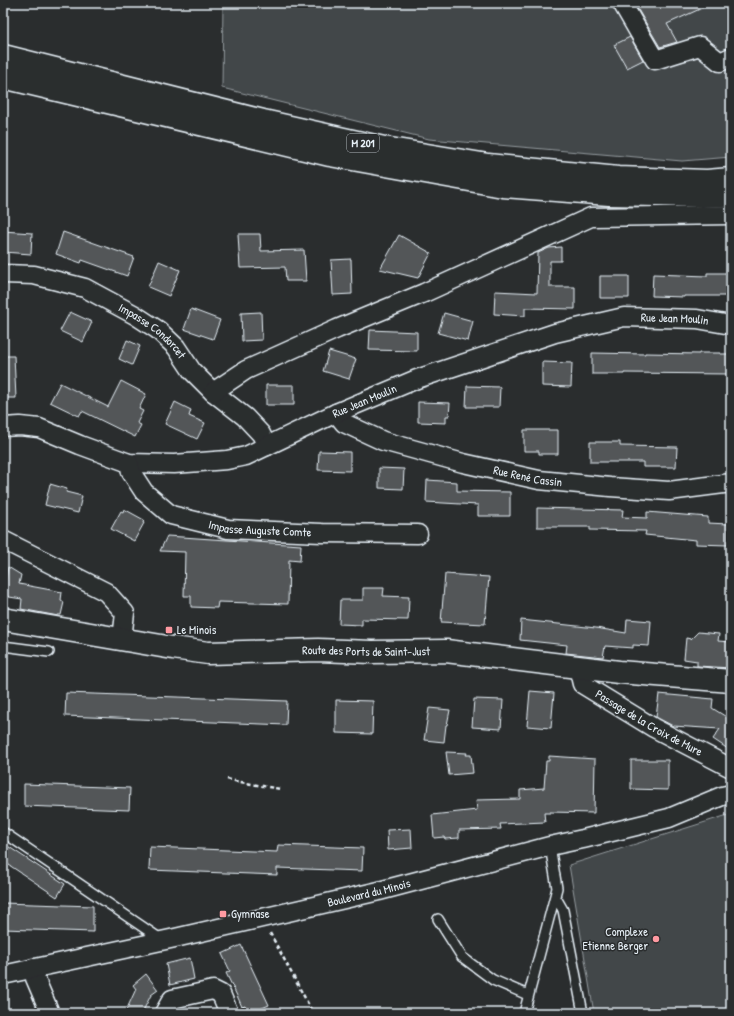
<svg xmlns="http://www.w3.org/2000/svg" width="734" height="1016" viewBox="0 0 734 1016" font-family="'Patrick Hand',sans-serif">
  <rect width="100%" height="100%" fill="#2a2d2e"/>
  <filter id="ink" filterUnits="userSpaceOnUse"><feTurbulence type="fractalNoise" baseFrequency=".025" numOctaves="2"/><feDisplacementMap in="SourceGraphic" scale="8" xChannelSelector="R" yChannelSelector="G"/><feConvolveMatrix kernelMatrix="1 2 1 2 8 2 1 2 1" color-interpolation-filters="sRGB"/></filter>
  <g filter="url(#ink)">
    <path fill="#424648" stroke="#959ca0" d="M223 3H731V157L682 161 429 139 222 88Z
      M731 814V1013H594L569 865Z"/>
    <path fill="#535759" stroke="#e8f1f8" d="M634 3H713L667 24 677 42 660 47Z
      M630 37 643 60 627 68 614 45Z
      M3 231 32 233 31 254 3 252Z
      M63 232 134 257 127 276 82 260 81 263 56 254Z
      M238 234H260L261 251 304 250 306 281H286L285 267 240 268Z
      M399 235 431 253 418 278 380 269Z
      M561 247V261H550V287H575V309L525 308V316L494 314 495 291 537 293 538 253 549 248Z
      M351 259 352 294 333 295 331 260Z
      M159 261 180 270 169 296 148 287Z
      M707 273H731V296H684V297L652 296 653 274 707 276Z
      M600 276H629V298H600Z
      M191 309 220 320 213 339 184 329Z
      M70 312 92 322 83 342 60 331Z
      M261 312 262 340 242 341 241 313Z
      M444 313 473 321 468 341 438 333Z
      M370 330 417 332V351L369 350Z
      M127 340 140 346 132 365 119 359Z
      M329 351 356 359 349 379 323 371Z
      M592 353 645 354V353L699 354V353H720V354H731L730 374 624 373V374H592Z
      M3 356H14L16 398H3Z
      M542 362 572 363 571 387 542 386Z
      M121 381 146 394 139 409 143 411 137 423 141 425 135 437 82 411 79 416 50 402 60 383 108 407Z
      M266 385H294V405H266Z
      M467 386 500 387 499 407H466Z
      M175 402 191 410 189 416 205 423 197 439 165 424Z
      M418 402 450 403 449 416H446V423L418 422Z
      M524 430H558V454H539V451H524Z
      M590 442H620V446L677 447 676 467H643V462H590Z
      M319 451 350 452V471L318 470Z
      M379 468 404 469 403 489 379 488Z
      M427 480 457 482V491L510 492V516H478V505L426 502Z
      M50 484 67 489 66 492 82 496 78 513 45 505Z
      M537 508 623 510 622 517 647 518V512L708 517V523L728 524V545L696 544V540L645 535 646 531 590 530V527H537Z
      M124 509 144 520 143 523H144L134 541 111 529 121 511 123 512Z
      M167 536 301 545 300 561 289 560 288 604 218 602 217 608 191 607V596H184L185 552 160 551Z
      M8 567 21 575 19 584 62 592 61 600 64 602 61 615H58V616L21 609 22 599 3 596Z
      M445 574 489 577 485 624 441 622Z
      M363 588H384L383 596 409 597 408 620 362 619V625L339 624 340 600H363Z
      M627 619 651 621 649 646 633 645V648L605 646 603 657 566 653 567 645 520 640 521 620 596 628 626 633Z
      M698 632 719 634 718 641 731 642V668L697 666V661L684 659 686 638 691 639Z
      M530 691 554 693 551 728 527 726Z
      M66 693 287 701 286 725 65 716Z
      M659 694 713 699 712 708 728 718 731 714V751L713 739 720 729 673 726 656 717Z
      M474 699 503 700 501 729 472 727Z
      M336 700 373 701 372 734 336 733Z
      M429 708 450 710 447 725H446L444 742 424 740Z
      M446 752 467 753 466 755H471L473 773 449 775Z
      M549 756 595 759 594 813 550 812V813H544L545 822 500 824 501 829 459 830V838L445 839 444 837 434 838 432 815 477 810 476 800 520 799V790L544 788 546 761H549Z
      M631 760H668V790L631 789Z
      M24 784 130 788 129 810 24 806Z
      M411 829 412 848 388 850 387 830Z
      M3 843 65 884 57 897 3 861Z
      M278 845 363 848 362 871 277 868V875L149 870 150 847 277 852Z
      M3 903 93 906V932L3 929Z
      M241 945 269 1005 251 1013H249L245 1006 242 1007 239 1000 226 973 230 971 222 954Z
      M190 958 194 979 170 985 166 964Z
      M146 974 158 990 151 995 142 1013H125L136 989 133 985Z"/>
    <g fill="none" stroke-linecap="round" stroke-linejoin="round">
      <defs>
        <path id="lane" d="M3 646 49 652
          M3 832 162 940
          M555 896 563 910 583 1013
          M438 919 462 957 493 980 528 995
          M524 1013 557 888 550 846"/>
        <g id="street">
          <path d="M622 3 655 60 700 46 720 62 731 57"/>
          <path id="s1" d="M3 274 34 275 85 288 135 315 158 330 176 347 192 371 213 392 245 417 261 434 267 446"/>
          <path d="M213 392 246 370 337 329 424 293 591 217 731 215"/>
          <path id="s2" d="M336 413 344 423 383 441 463 463 539 480 610 487 669 491 731 483"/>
          <path id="s3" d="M3 427 20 426 39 428 80 445 129 463 174 464 227 460 246 456 336 413 417 379 555 333 624 317 697 319 731 325"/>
          <path id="s4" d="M129 463 131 472 144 492 171 515 228 529 322 533 418 534"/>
          <path d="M3 540 106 592 125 613 122 639"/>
          <path id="s5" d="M578 667 582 684 654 728 731 768"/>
          <path d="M33 968 35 978 50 1013"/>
          <path id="s6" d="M3 975 175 938 379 891 550 846 583 839 669 818 722 796 731 794"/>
          <path d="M164 1013 172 999 213 990 221 994 229 1013"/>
        </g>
        <g id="secondary">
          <path id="s7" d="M3 619 173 648 208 653 318 650 372 652 446 651 619 672 731 681"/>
        </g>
        <path id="highway" d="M3 56 263 121 384 148 488 165 618 178 707 181 731 179
          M3 77 330 155 503 186 609 194 702 196 731 195"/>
      </defs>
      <use href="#lane" stroke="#e8f1f8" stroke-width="12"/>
      <use href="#street" stroke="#e8f1f8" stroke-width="21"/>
      <use href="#secondary" stroke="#e8f1f8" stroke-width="25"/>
      <use href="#highway" stroke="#e8f1f8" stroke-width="25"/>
      <path stroke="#e8f1f8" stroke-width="2.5" stroke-dasharray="4 3" stroke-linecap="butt" d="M227 779 235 781 280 789
        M270 933 313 1013"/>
      <use href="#lane" stroke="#2a2d2e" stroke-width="9"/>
      <use href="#street" stroke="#2a2d2e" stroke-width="18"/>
      <use href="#secondary" stroke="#2a2d2e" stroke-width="22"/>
      <use href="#highway" stroke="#2a2d2e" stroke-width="22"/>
    </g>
  </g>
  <g fill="#ff9aa2" stroke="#2a2d2e" stroke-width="1.5">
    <rect x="165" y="626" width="8" height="8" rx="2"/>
    <rect x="219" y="910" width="8" height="8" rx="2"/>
    <circle cx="656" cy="939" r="4"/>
  </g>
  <g text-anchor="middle" stroke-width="3" stroke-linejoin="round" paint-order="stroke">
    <rect fill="#2a2d2e" stroke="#afb6bb" stroke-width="1" x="347" y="134" width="32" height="18" rx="3"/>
    <g font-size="11" font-weight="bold" fill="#e8f1f8">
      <text x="363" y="147">M 201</text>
    </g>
    <g font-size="12" fill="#e8f1f8" stroke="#2a2d2e">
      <text dy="4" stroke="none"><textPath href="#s3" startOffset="705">Rue Jean Moulin</textPath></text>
      <text dy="4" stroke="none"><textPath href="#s1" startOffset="164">Impasse Condorcet</textPath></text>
      <text dy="4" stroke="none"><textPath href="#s3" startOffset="381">Rue Jean Moulin</textPath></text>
      <text dy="4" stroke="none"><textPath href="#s2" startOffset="205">Rue René Cassin</textPath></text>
      <text dy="4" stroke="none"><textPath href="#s4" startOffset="159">Impasse Auguste Comte</textPath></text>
      <text dy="4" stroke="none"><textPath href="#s7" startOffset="366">Route des Ports de Saint-Just</textPath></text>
      <text dy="4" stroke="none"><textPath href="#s5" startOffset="95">Passage de la Croix de Mure</textPath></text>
      <text dy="4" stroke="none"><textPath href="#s6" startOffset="375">Boulevard du Minois</textPath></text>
    </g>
    <g font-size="12" fill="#e8f1f8" stroke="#2a2d2e" text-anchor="start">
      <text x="177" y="634">Le Minois</text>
      <text x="231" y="918">Gymnase</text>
      <text x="648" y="936" text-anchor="end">Complexe<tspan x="648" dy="14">Etienne Berger</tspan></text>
    </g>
  </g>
  <rect width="734" height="1016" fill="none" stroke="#2a2d2e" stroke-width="16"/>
  <rect x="8" y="8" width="718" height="1000" fill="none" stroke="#e8f1f8" stroke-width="1.5" filter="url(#ink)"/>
</svg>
